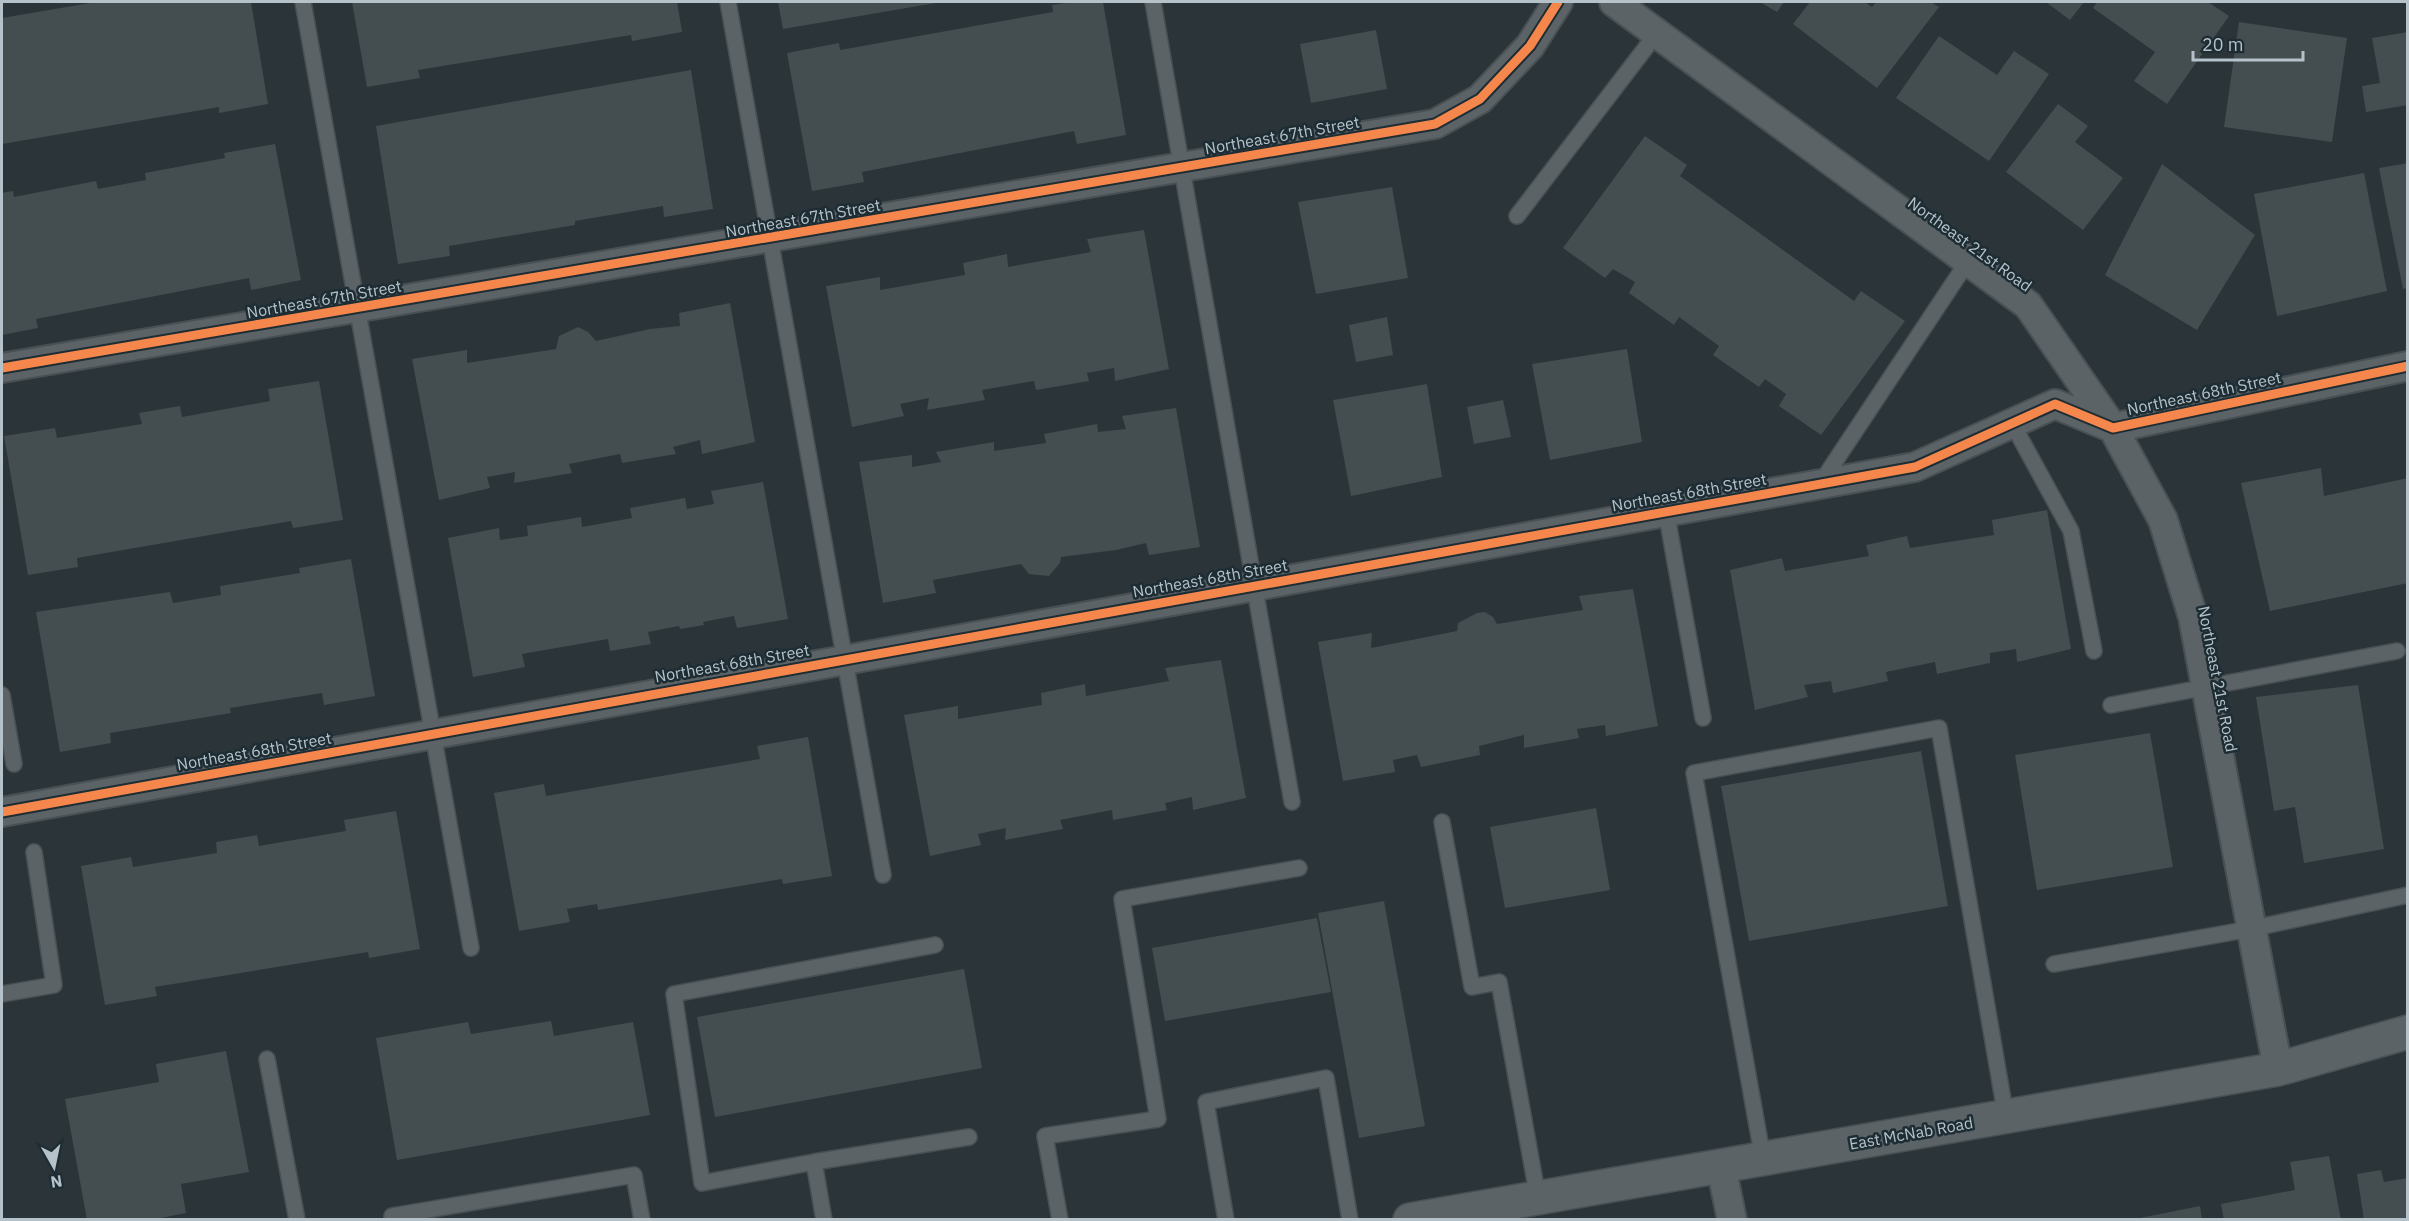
<svg xmlns="http://www.w3.org/2000/svg" width="2409" height="1221" viewBox="0 0 2409 1221" font-family="'IBM Plex Sans',sans-serif">
  <rect width="100%" height="100%" fill="#2b3539"/>
  <path fill="#444d50" d="M96 2H251L268 104 219 113V107L2 144V18Z
    M352 2H677L682 32 632 41 631 35 418 70 420 78 367 87Z
    M778 2H936V3L783 29Z
    M1073 2H1103L1126 135 1077 144 1074 131 862 172 864 182 812 191 787 53 839 43 840 50 1053 12 1052 5Z
    M1760 2H1784L1777 12Z
    M1810 2H1865L1872 7 1876 2H1931L1939 7 1877 88 1793 24Z
    M2046 2H2084L2070 20Z
    M2097 2H2208L2229 16 2167 104 2134 81 2155 52 2093 8Z
    M2239 22 2347 38 2332 142 2224 127Z
    M1376 30 1387 89 1311 103 1300 44Z
    M2408 32V105L2366 112 2362 86 2380 83 2372 38Z
    M1939 36 1997 75 2014 51 2049 74 1989 161 1896 98Z
    M691 70 713 209 664 217 663 206 575 221V225L449 246 450 256 398 264 376 126Z
    M2058 104 2088 126 2075 142 2123 178 2083 230 2006 172Z
    M1645 136 1687 165 1680 176 1854 301 1861 291 1905 321 1821 435 1779 406 1786 394 1765 379 1759 387 1713 355 1719 346 1679 317 1674 325 1629 293 1635 282 1613 269 1605 278 1563 248Z
    M275 144 301 280 251 290 249 278 36 319 38 328 2 335V193L13 191 14 197 96 181 98 189 146 180 145 173 225 158 224 153Z
    M2408 163V288L2403 289 2379 168Z
    M2162 164 2255 235 2197 330 2105 275Z
    M2364 173 2387 291 2277 316 2254 194Z
    M1392 187 1408 278 1316 294 1298 202Z
    M1144 230 1169 369 1115 381 1114 368 1087 373 1089 381 1036 390 1034 381 982 390 985 400 927 410 929 398 900 404 904 416 852 427 826 286 880 277V290L965 275 963 263 1007 254 1008 267 1091 252 1087 239Z
    M730 303 755 442 702 454 700 440 673 447 676 454 622 463 620 454 569 464 572 473 514 483 515 472 487 477 490 488 439 500 412 359 467 350V363L556 349 559 336 578 327 588 332 596 341 650 329 680 326 679 313Z
    M1387 317 1393 355 1356 362 1349 325Z
    M1627 349 1642 442 1550 460 1532 364Z
    M319 381 343 520 293 528 291 521 77 558 78 567 28 575 4 436 55 428 57 438 142 424 139 413 180 406 182 417 270 401 268 389Z
    M1427 384 1442 477 1351 496 1333 400Z
    M1503 400 1511 437 1474 444 1467 407Z
    M1176 408 1200 547 1149 555 1146 543 1116 550 1061 557 1060 563 1049 576 1029 574 1021 564 933 580 936 593 883 603 859 462 912 455V467L941 462 936 452 994 442V451L1046 443 1044 434 1097 424 1098 432 1126 429 1122 416Z
    M2321 468 2324 496 2408 478V583L2270 611 2241 483Z
    M763 482 788 619 737 628 734 616 703 622 704 625 680 629 679 626 648 632 651 644 610 651 608 639 522 654 525 667 473 677 448 538 499 528 500 540 528 536 527 526 581 517 582 527 632 518 630 508 685 498 687 509 714 504 711 491Z
    M2047 510 2071 649 2017 662 2016 649 1990 653V663L1937 674 1935 662 1886 672 1888 681 1833 693 1831 681 1804 685 1808 697 1755 710 1730 570 1782 558 1785 571 1869 556 1866 545 1907 536 1910 548 1994 535 1992 520Z
    M351 559 375 696 324 705 322 693 230 708 231 713 110 733 111 743 60 752 36 612 170 592 173 603 221 595 220 586 300 573 299 568Z
    M1633 589 1658 726 1606 736 1605 725 1577 729 1579 738 1524 748V735L1479 746 1480 755 1421 767 1417 755 1393 760 1395 772 1343 781 1318 642 1372 633 1371 648 1457 631 1458 623 1477 613 1485 612 1493 617 1497 624 1583 610 1579 596Z
    M1221 660 1246 798 1193 810 1192 797 1165 803 1167 810 1113 820 1112 810 1060 820 1063 829 1005 840 1006 828 978 834 981 845 930 856 904 715 958 706V719L1042 705 1041 693 1085 684 1086 696 1169 681 1165 668Z
    M2358 685 2384 849 2304 863 2295 807 2274 811 2256 697Z
    M2150 733 2173 867 2037 890 2015 755Z
    M808 737 832 876 783 884 782 879 598 910 597 904 567 909 570 922 519 931 494 793 544 784 546 796 760 759 757 746Z
    M1921 751 1948 906 1749 941 1721 786Z
    M1596 808 1610 890 1505 908 1490 827Z
    M396 811 420 949 369 958 368 952 155 987 157 996 105 1005 81 866 131 857 133 867 217 853 216 842 257 835 259 846 346 831 344 820Z
    M1384 901 1425 1126 1359 1138 1318 913Z
    M1317 918 1331 992 1165 1021 1152 948Z
    M964 969 982 1068 715 1117 697 1017Z
    M551 1021 554 1036 633 1022 650 1115 397 1160 376 1038 468 1022 471 1034Z
    M226 1051 249 1172 181 1184 186 1213 151 1220H87L65 1099 159 1082 156 1064Z
    M2329 1156 2341 1220H2224L2221 1204 2295 1190 2290 1162Z
    M2381 1170 2384 1182 2408 1178V1220H2364L2357 1174Z
    M2200 1206 2202 1220H2140V1218Z"/>
  <g fill="none" stroke-linecap="round" stroke-linejoin="round">
    <defs>
      <path id="service" d="M303 2 471 948
        M728 2 883 875
        M1153 2 1292 802
        M1517 216 1657 33
        M2012 423 2071 531 2094 651
        M1820 484 1968 261
        M1666 511 1703 718
        M2 695 14 764
        M2111 705 2397 651
        M1442 822 1472 987 1499 982 1538 1198
        M2054 964 2250 929 2408 895
        M2 994 54 985 34 852
        M267 1059 297 1220
        M1763 1159 1694 773 1939 728 2006 1117
        M814 1162 702 1183 674 994 935 945
        M393 1220 392 1216 634 1175 642 1220
        M824 1220 814 1162 969 1137
        M1060 1220 1045 1136 1158 1119 1122 899 1299 868
        M1226 1220 1206 1102 1326 1078 1350 1220"/>
      <path id="minor" d="M1614 2 2028 305 2113 428 2163 520 2193 617 2278 1069
        M2 368 1435 124 1480 99 1530 46 1558 2
        M2 812 1915 467 2055 404 2113 428 2408 366
        M1721 1166 1732 1220"/>
      <path id="tertiary" d="M1410 1220 2278 1069 2408 1032"/>
    </defs>
    <use href="#service" stroke="#495054" stroke-width="18"/>
    <use href="#minor" stroke="#495054" stroke-width="32"/>
    <use href="#tertiary" stroke="#495054" stroke-width="36"/>
    <use href="#service" stroke="#5b6367" stroke-width="15"/>
    <use href="#minor" stroke="#5b6367" stroke-width="28"/>
    <use href="#tertiary" stroke="#5b6367" stroke-width="33"/>
    <defs>
      <path id="cycleway" d="M2 368 1435 124 1480 99 1530 46 1558 2
        M2 812 1915 467 2055 404 2113 428 2408 366"/>
    </defs>
    <use href="#cycleway" stroke="#1e2d34" stroke-width="13"/>
    <use href="#cycleway" stroke="#f5874c" stroke-width="9"/>
  </g>
  <g text-anchor="middle" stroke-width="5" stroke-linejoin="round" paint-order="stroke">
    <g font-size="16" fill="#b5c2ca" stroke="#1e2d34">
      <text transform="translate(1282 135) rotate(-10)" y="6">Northeast 67th Street</text>
      <text transform="translate(803 218) rotate(-10)" y="6">Northeast 67th Street</text>
      <text transform="translate(1970 244) rotate(36)" y="6">Northeast 21st Road</text>
      <text transform="translate(324 299) rotate(-10)" y="6">Northeast 67th Street</text>
      <text transform="translate(2204 393) rotate(-12)" y="6">Northeast 68th Street</text>
      <text transform="translate(1689 492) rotate(-10)" y="6">Northeast 68th Street</text>
      <text transform="translate(1210 578) rotate(-10)" y="6">Northeast 68th Street</text>
      <text transform="translate(732 663) rotate(-10)" y="6">Northeast 68th Street</text>
      <text transform="translate(2218 679) rotate(79)" y="6">Northeast 21st Road</text>
      <text transform="translate(254 751) rotate(-10)" y="6">Northeast 68th Street</text>
      <text transform="translate(1911 1133) rotate(-10)" y="6">East McNab Road</text>
    </g>
  </g>
  <rect width="2409" height="1221" fill="none" stroke="#b5c2ca" stroke-width="6"/>
  <g transform="translate(54 1167) rotate(171)" stroke="#1e2d34" stroke-width="4.5" paint-order="stroke">
  <path d="M0-4.5L10 22L0 15L-10 22Z" fill="#b5c2ca"/>
  <text y="-9" font-size="16" font-weight="bold" text-anchor="middle" fill="#b5c2ca">N</text>
  </g>
  <path d="M2193 51v9h110v-9" fill="none" stroke="#b5c2ca" stroke-width="3"/>
  <text x="2202" y="51" font-size="18" fill="#b5c2ca" stroke="#1e2d34" stroke-width="4.5" paint-order="stroke">20 m</text>
</svg>
